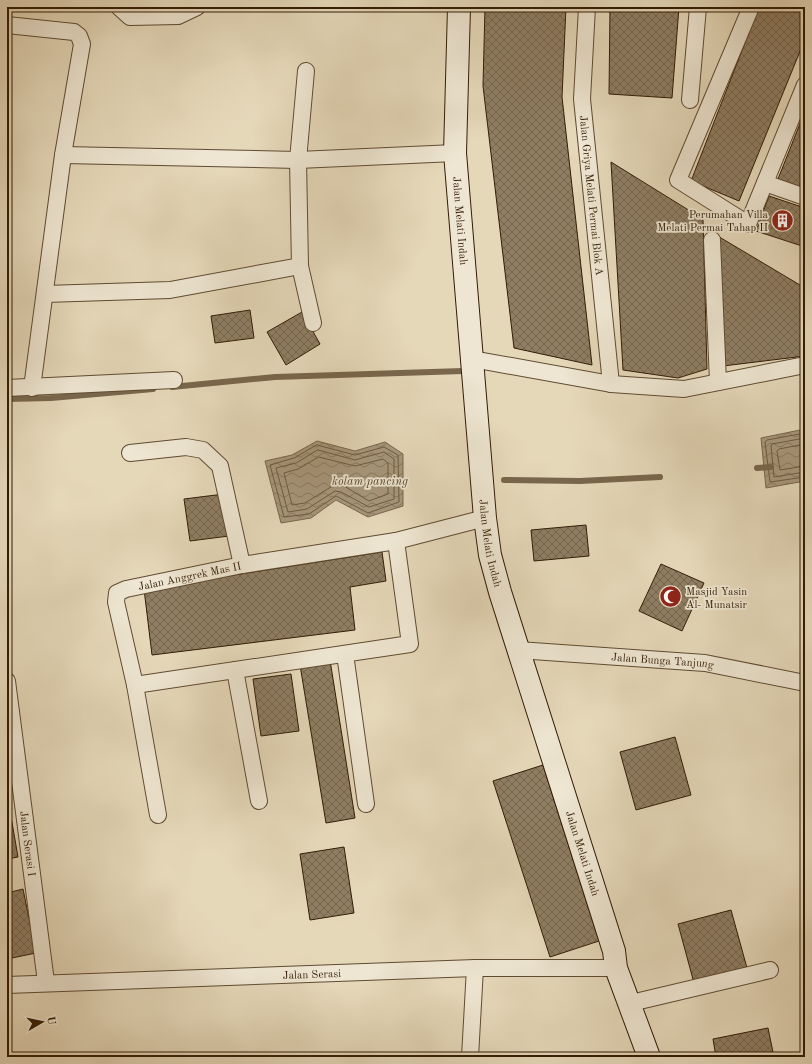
<svg xmlns="http://www.w3.org/2000/svg" width="812" height="1064" viewBox="0 0 812 1064" font-family="'Old Standard TT',serif">
  <defs>
    <pattern id="water-waves" width="16" height="10" patternUnits="userSpaceOnUse"><rect width="16" height="10" fill="#a8987c"/><path d="M0 5q4-4 8 0t8 0" fill="none" stroke="#897b64"/></pattern>
    <pattern id="building-cross-hatch" width="8" height="8" patternUnits="userSpaceOnUse"><rect width="8" height="8" fill="#8f7e63"/><path d="M0 0l8 8M0 8l8-8" fill="none" stroke="#756650"/></pattern>
  </defs>
  <rect width="100%" height="100%" fill="#e5d8b9"/>
  <filter id="stains"><feTurbulence type="fractalNoise" baseFrequency=".005" numOctaves="4"/><feColorMatrix values="0 0 0 0 .2 0 0 0 0 .09 0 0 0 0 .02 0 0 0 .5 -.17"/></filter>
  <radialGradient id="worn" r=".72"><stop offset=".6" stop-color="#630" stop-opacity="0"/><stop offset="1" stop-color="#630" stop-opacity=".3"/></radialGradient>
  <path fill="url(#water-waves)" stroke="#79664c" d="M805 429V481L766 488 761 438Z
    M317 441 355 451 385 442 403 454V506L368 517 336 500 311 518 281 523 265 461 292 455Z"/>
  <g fill="none" stroke-linecap="round" stroke-linejoin="round">
    <path stroke="#6d5a40" stroke-width="1" d="M805 433 767 440 765 442 770 482 805 477
      M805 438 772 444 771 446 774 477 805 472
      M805 444 779 449 777 451 780 470 805 466
      M317 445 355 455 384 447 398 455 399 502 368 513 336 496 309 514 284 517 270 465 294 458Z
      M318 450 355 460 384 452 394 459V499L369 507 341 492 335 491 307 509 288 512 276 468 296 463Z
      M319 457 355 466 383 459 388 463V494L369 501 344 486 334 485 305 503 292 505 284 473 298 469Z"/>
    <path stroke="#79664c" stroke-width="6" d="M172 387 275 377 463 371
      M7 399 51 398 153 389
      M757 468 771 467
      M504 480 580 481 660 477"/>
  </g>
  <path fill="url(#building-cross-hatch)" stroke="#321c05" d="M485 7H566L562 97 592 365 514 348 483 86Z
    M610 7H679L672 98 609 94Z
    M759 7H805V39L739 201 691 181Z
    M805 111V190L778 179Z
    M611 162 703 219 707 369 678 378 623 370Z
    M769 196 805 208V247L756 231Z
    M716 235 805 288V356L723 366Z
    M250 310 254 338 215 343 211 316Z
    M302 312 320 344 286 365 267 332Z
    M224 494 229 536 190 541 184 499Z
    M586 525 589 556 534 561 531 530Z
    M382 552 386 581 350 587 355 630 152 655 144 589Z
    M661 564 704 583 682 631 639 611Z
    M330 660 355 818 326 823 300 665Z
    M291 674 299 731 261 736 253 679Z
    M675 737 691 795 636 810 620 752Z
    M543 765 599 941 550 957 493 781Z
    M7 811H10L18 857 7 859Z
    M344 847 354 913 310 920 300 854Z
    M23 889 36 953 7 959V893Z
    M731 910 747 968 694 983 678 924Z
    M768 1028 774 1057H716L713 1039Z"/>
  <g fill="none" stroke-linecap="round" stroke-linejoin="round">
    <defs>
      <g id="minor">
        <path d="M119 7 130 17 178 16 197 7"/>
        <path id="s1" d="M587 7 582 99 611 384"/>
        <path d="M751 7 678 180 748 224 805 85"/>
        <path d="M7 25 74 32 79 36 82 44 63 155 32 388"/>
        <path d="M306 71 298 160 300 266 313 323"/>
        <path d="M690 100 698 7"/>
        <path d="M63 155 298 160 455 153"/>
        <path d="M765 183 805 197"/>
        <path d="M712 240 718 382"/>
        <path d="M45 294 170 290 300 266"/>
        <path d="M472 359 611 384 684 389 805 365"/>
        <path d="M7 388 174 380"/>
        <path d="M130 453 186 447 203 450 220 466 242 565"/>
        <path id="s2" d="M518 650 705 663 805 683"/>
        <path d="M345 654 366 804"/>
        <path d="M235 670 259 801"/>
        <path id="s3" d="M7 681 46 982"/>
        <path d="M135 685 410 644 396 541"/>
        <path id="s4" d="M158 815 135 685 116 602 117 593 126 589 242 565 396 541 485 518"/>
        <path id="s5" d="M7 985 475 968H616"/>
        <path d="M631 1003 770 970"/>
        <path d="M470 1057 475 968"/>
      </g>
      <g id="secondary">
        <path id="s6" d="M459 7 455 153 485 518 490 555 500 592 614 951 616 968 649 1057"/>
      </g>
    </defs>
    <use href="#minor" stroke="#5f4b32" stroke-width="18"/>
    <use href="#secondary" stroke="#321c05" stroke-width="24"/>
    <use href="#minor" stroke="#eee6d2" stroke-width="16"/>
    <use href="#secondary" stroke="#eee6d2" stroke-width="22"/>
  </g>
  <defs>
    <symbol id="building-disc" viewBox="-11 -11 22 22"><circle r="9.5" fill="#8f2418" stroke="#eee6d2"/><path d="M-4-6H4V6H1V3H-1V6H-4ZM-2.5-4.3h1.7v1.8h-1.7ZM.8-4.3h1.7v1.8H.8ZM-2.5-1h1.7V.8h-1.7ZM.8-1h1.7V.8H.8Z" fill="#fff"/></symbol>
    <symbol id="mosque-disc" viewBox="-11 -11 22 22"><circle r="9.5" fill="#8f2418" stroke="#eee6d2"/><path d="M3.5-4.9A6 6 0 1 0 3.5 4.9A5 5 0 1 1 3.5-4.9Z" fill="#fff"/></symbol>
  </defs>
  <g fill-rule="evenodd">
    <use href="#building-disc" x="770" y="208" width="25" height="25"/>
    <use href="#mosque-disc" x="658" y="584" width="25" height="25"/>
  </g>
  <g text-anchor="middle" stroke-width="3.5" stroke-linejoin="round" paint-order="stroke">
    <g font-size="11" fill="#321c05" stroke="#eee6d2">
      <text dy="4" stroke="none"><textPath href="#s1" startOffset="189">Jalan Griya Melati Permai Blok A</textPath></text>
      <text dy="4" stroke="none"><textPath href="#s6" startOffset="214">Jalan Melati Indah</textPath></text>
      <text dy="4" stroke="none"><textPath href="#s6" startOffset="538">Jalan Melati Indah</textPath></text>
      <text dy="4" stroke="none"><textPath href="#s4" startOffset="301">Jalan Anggrek Mas II</textPath></text>
      <text dy="4" stroke="none"><textPath href="#s2" startOffset="145">Jalan Bunga Tanjung</textPath></text>
      <text dy="4" stroke="none"><textPath href="#s3" startOffset="164">Jalan Serasi I</textPath></text>
      <text dy="4" stroke="none"><textPath href="#s6" startOffset="862">Jalan Melati Indah</textPath></text>
      <text dy="4" stroke="none"><textPath href="#s5" startOffset="305">Jalan Serasi</textPath></text>
    </g>
    <g font-size="11" fill="#321c05" stroke="#eee6d2" text-anchor="end">
      <text x="768" y="218">Perumahan Villa<tspan x="768" dy="13">Melati Permai Tahap II</tspan></text>
      <text x="686" y="595" text-anchor="start">Masjid Yasin<tspan x="686" dy="13">Al- Munatsir</tspan></text>
    </g>
    <g font-size="12" font-style="italic" fill="#5b472f" stroke="#eee6d2">
      <text x="370" y="485">kolam pancing</text>
    </g>
  </g>
  <rect width="812" height="1064" fill="none" stroke="#e5d8b9" stroke-width="24"/>
  <rect x="8" y="8" width="796" height="1048" fill="none" stroke="#321c05" stroke-width="2"/>
  <rect x="12" y="12" width="788" height="1040" fill="none" stroke="#321c05"/>
  <g transform="translate(42 1022) rotate(81)" stroke="#eee6d2" stroke-width="3" paint-order="stroke">
  <path d="M0-3L7 15L0 10L-7 15Z" fill="#321c05"/>
  <text y="-6" font-size="11" font-weight="bold" text-anchor="middle" fill="#321c05">U</text>
  </g>
  <rect width="100%" height="100%" filter="url(#stains)"/>
  <rect width="100%" height="100%" fill="url(#worn)"/>
</svg>
